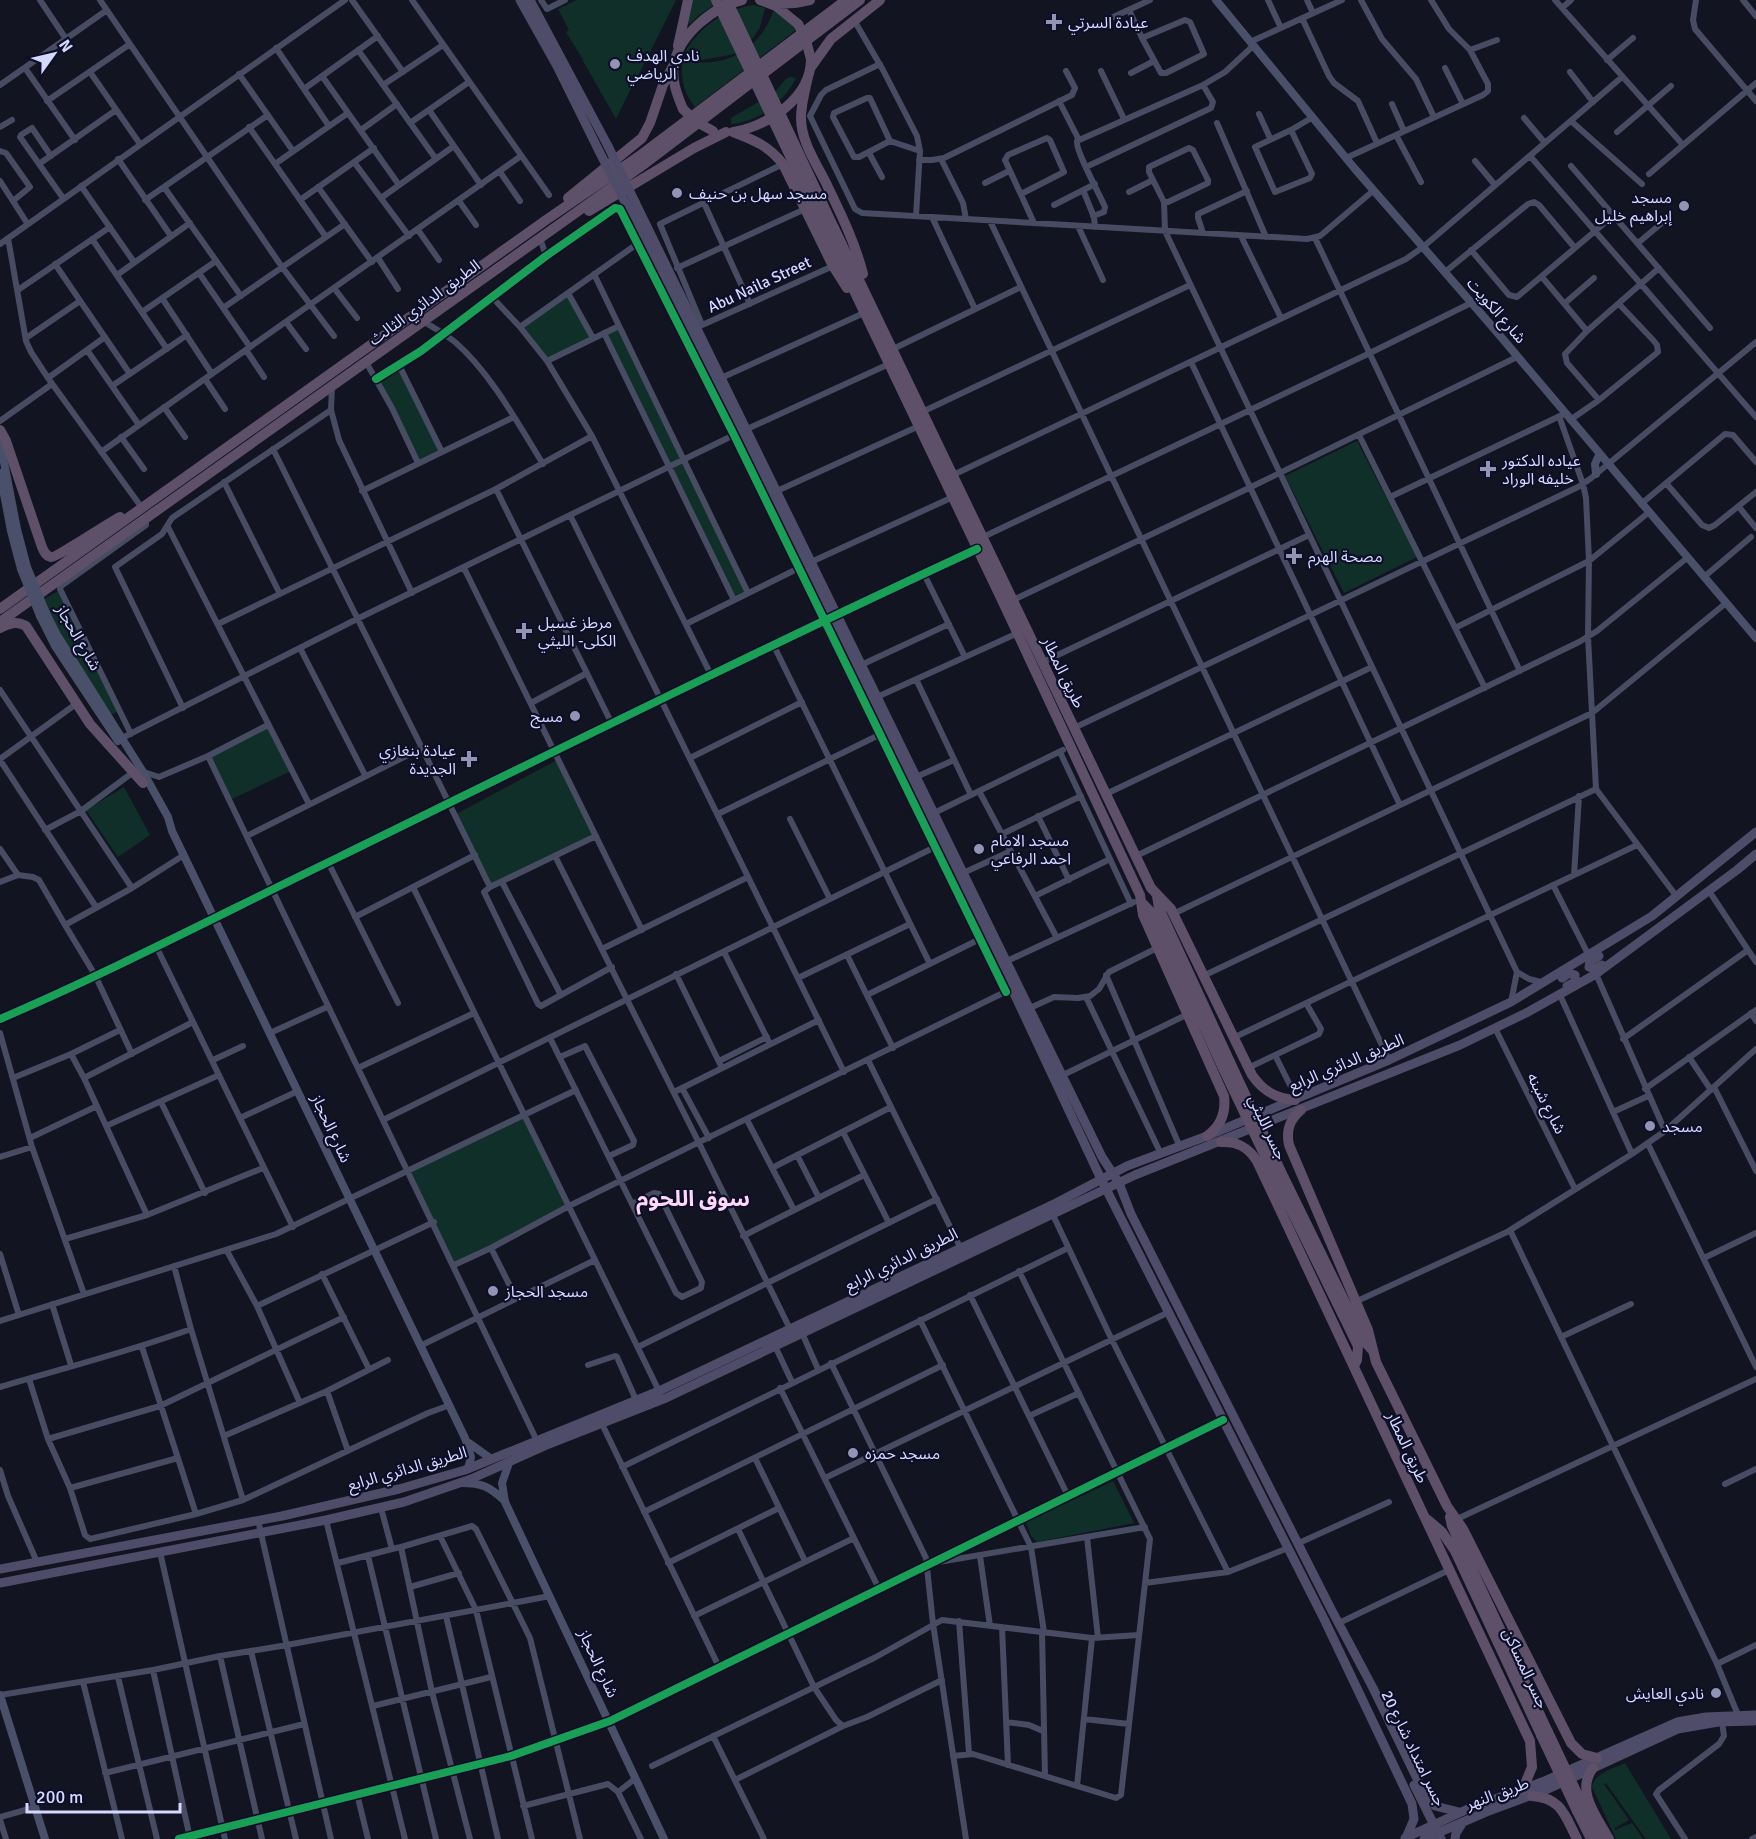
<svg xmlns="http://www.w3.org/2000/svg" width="1756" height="1839" viewBox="0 0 1756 1839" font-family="Signika,'Noto Sans Arabic',sans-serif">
  <rect width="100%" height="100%" fill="#131422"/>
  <path fill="#102f29" d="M577 0H676L636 80 637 82 633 84 616 119 582 59 584 58H582L566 32 569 30 558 9Z
    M692 0H711L714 5 699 15 690 24 688 23Z
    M753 5 765 8 760 27 754 37 735 54 702 60 684 54C699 27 723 10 753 5Z
    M774 9 787 18 796 30 695 107C683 92 681 79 682 60 724 70 761 50 774 9Z
    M790 77 796 78C785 102 758 122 731 124V118L774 93 786 79Z
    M570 292 592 338 547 360 520 327Z
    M618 326 749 595 735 602 604 333Z
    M400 365 443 453 418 464 377 380Z
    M1357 441 1417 557 1344 593 1285 476Z
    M60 590 120 711 109 715 41 601Z
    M268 726 291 771 230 800 208 756Z
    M559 759 596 833 491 887 456 814Z
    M124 787 150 835 118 857 86 810Z
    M527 1115 571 1207 454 1265 410 1171Z
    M1113 1481 1134 1523 1037 1542 1031 1536 1026 1522Z
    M1625 1763 1671 1839H1646L1606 1783 1604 1784 1629 1820 1615 1828V1830L1632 1823 1643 1839H1616L1592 1787C1593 1774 1614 1768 1625 1763Z"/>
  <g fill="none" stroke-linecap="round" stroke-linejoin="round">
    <path stroke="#474c63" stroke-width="6" d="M40 0 66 39
      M100 0 282 267 334 336
      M352 0 403 72
      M412 0 549 195
      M541 0 547 9 565 0
      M1268 0 1281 28
      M1307 0 1313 13
      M1361 0 1382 39 1416 79 1434 117
      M1555 0 1683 145
      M1696 0 1693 20 1695 29 1756 101
      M1743 0 1756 16
      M1562 8 1571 0
      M1129 10 1142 38
      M1111 18 1150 0
      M1302 18 1329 76 1334 83 1358 101 1377 143
      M854 20 883 70 917 136 920 151 916 216
      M1185 20 1190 22 1204 54 1166 73H1161L1142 38Z
      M1250 42 1342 0
      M276 48 329 126
      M358 50 436 159
      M1470 50 1497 40
      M1607 60 1633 38
      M880 64 826 90 821 95 810 116 855 209 862 213 1307 239 1320 236 1374 190
      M25 68 75 140
      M1445 68 1463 104
      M1101 71 1124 119
      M90 72 140 144
      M1570 72 1593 102
      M1131 73 1154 61
      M239 74 293 151
      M322 76 399 185
      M0 85 107 10
      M383 85 443 45
      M1203 85 1225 72 1253 46
      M304 89 378 36
      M47 101 130 44
      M1059 101 1079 140
      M1392 104 1404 131
      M429 110 481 185
      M1259 114 1270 138
      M1524 118 1545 143
      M1571 121 1642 184
      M410 123 469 82
      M1217 123 1266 237
      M0 127 12 120
      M249 127 326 237
      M361 130 397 104
      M1291 130 1312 174 1310 178 1275 192 1255 147Z
      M1291 130 1313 117
      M1617 132 1671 86
      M1396 135 1421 182
      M890 141 870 98H867L834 113 833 117 854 157H859L890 141 920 151
      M1189 148 1193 150 1208 180V183L1168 202H1164L1149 172V167Z
      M0 151 6 153 30 187 13 201
      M869 153 882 177
      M51 156 32 128 21 135 20 137 63 198
      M1530 156 1756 417
      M1346 158 1483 95 1488 91V84L1470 50 1449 29 1431 0
      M118 159 171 236
      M941 159 963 203 966 219
      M919 160H932L944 158 1072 95 1075 88 1066 71
      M1475 161 1495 185
      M354 162 409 236
      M39 164 116 110
      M275 164 348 113
      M1571 166 1710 328
      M1086 167 1211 108 1213 102 1203 85 1077 141C1075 150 1100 195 1105 207L1104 212 1093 216
      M500 172 520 201
      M1649 174 1756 83
      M0 181 27 223
      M985 183 1009 171
      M81 186 134 262
      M164 187 241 296
      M318 187 372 262
      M1083 190 1094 217 1095 227
      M1129 192 1153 180
      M1021 194 1064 172 1050 140 1047 138 1008 155 1005 160 1034 223
      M381 198 454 146
      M145 200 268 115
      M300 200 374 148
      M459 201 476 225
      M1164 202 1165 231 1517 972 1511 1002
      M704 203 750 304
      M1054 205 1095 184
      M932 217 975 309
      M990 221 1389 1060
      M1078 226 1103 280
      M418 230 439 260
      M1203 233 1198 218V214L1247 191
      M1241 236 1281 318
      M8 238 26 341 31 352 48 378 142 508
      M540 238 546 256
      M1315 238 1520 671
      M92 239 167 349
      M1638 243 1663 222
      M0 244 345 0
      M1471 250 1509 295 1517 297 1614 215
      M378 258 398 289
      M55 264 130 374
      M677 268 805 209
      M1445 272 1528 204 1534 202 1539 205 1575 248
      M199 273 250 347
      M594 274 748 593
      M117 275 190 223
      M1542 277 1587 331
      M334 288 357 318
      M18 290 110 227
      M568 293 593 338
      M492 297 520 327 547 361 592 436 711 675
      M162 298 212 374
      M1565 303 1594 278
      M223 308 345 224
      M142 312 216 261
      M423 321C434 328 445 334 455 342 490 372 519 425 543 464
      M286 322 306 349
      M702 325 660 224 783 164
      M700 326 833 266
      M520 327 637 244
      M604 333 734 600
      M26 338 80 301
      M893 349 1021 287
      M87 350 139 425
      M246 350 264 377
      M547 361 619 326
      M366 362 392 408 418 463
      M1191 362 1400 805
      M399 365 442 452
      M48 378 105 337
      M721 378 864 313
      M205 379 225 409
      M376 379 421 351 546 256 615 208 620 209 734 435 1006 992
      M112 386 187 335
      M332 386 331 410 339 440 412 593
      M1599 400 1567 363 1565 354 1587 331 1659 268
      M164 407 185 437
      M922 412 1190 285
      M1559 416 1583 484 1586 498 1589 561 1588 637 1596 789 1677 897
      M1570 420 1599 400 1658 352 1657 345 1653 340 1619 304
      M0 421 52 384
      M745 430 889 364
      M1359 435 1485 688
      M121 437 144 469
      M101 452 521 156
      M953 475 1406 259 1423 247 1622 77
      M224 482 280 594
      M1666 483 1702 525 1709 528 1715 525 1756 492
      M496 489 612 724
      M362 491 514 417
      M777 491 919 426
      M1390 497 1562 415
      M1641 504 1725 434 1733 435 1756 462
      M1739 507 1756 528
      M570 515 844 1072
      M168 527 309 804
      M983 537 1370 353 1471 303
      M811 562 953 497
      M464 568 642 930
      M924 574 965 657
      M1704 577 1751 537
      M1013 600 1249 488 1517 357
      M835 615 977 549
      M218 624 496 489 592 436
      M686 624 801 567
      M1455 628 1589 561 1648 513
      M773 644 930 964
      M300 648 365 775
      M1043 662 1309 535
      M861 665 949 624
      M916 679 971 795
      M0 690 132 888
      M877 697 1018 633
      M531 703 587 673
      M183 708 115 567 162 534 172 518 331 410
      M1074 728 1578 487 1590 479 1756 342
      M131 734 60 589 61 586 146 525V517
      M122 738 357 619 736 434
      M422 748 490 887
      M1060 752 1131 904
      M208 756 537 1441
      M690 758 802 702
      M0 759 76 704
      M0 760 96 907
      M144 772 159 777 208 756 268 725
      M916 777 954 760
      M979 791 1057 938
      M1106 794 1372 667
      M934 813 1063 750
      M718 814 881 734
      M1038 816 1069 880
      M790 819 830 899
      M45 830 81 811 132 773
      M1002 834 1081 796
      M247 836 422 748 273 449
      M0 849 18 875 33 877 39 880 65 925
      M555 856 699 1143 791 1331
      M1136 856 1579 642 1597 631 1687 558
      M328 862 398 1003
      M963 873 1011 851
      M1574 875 1579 796
      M0 882 18 875
      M502 882 561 995 612 967
      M1553 885 1589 956
      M413 887 659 1391
      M1709 891 1756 962
      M1035 896 1110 859
      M1173 914 1592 713 1726 603
      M355 917 475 855
      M156 946 293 1227
      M602 949 748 877
      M724 952 770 1044
      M847 955 893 1048
      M1007 961 1134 902
      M1517 972 1529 979 1541 982
      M676 974 722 1068
      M1596 974 1665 1131
      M1106 975 1180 1147
      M1203 976 1596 789
      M798 978 910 924
      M561 995 541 1006 538 1004 484 892 490 887 596 836
      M867 995 982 938
      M1560 995 1632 1154
      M1086 997 1161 1154
      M1030 1008 1054 997 1078 998 1090 996 1099 989 1109 972 1157 948
      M1751 1013 1756 1021
      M0 1019 41 1002 246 903 826 619
      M1495 1028 1575 1189
      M0 1033 32 1147
      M270 1033 327 1007
      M550 1038 632 1204
      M1233 1038 1637 845
      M1623 1039 1748 950
      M71 1054 84 1078
      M132 1054 95 975 65 925 132 888 184 855
      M1275 1055 1290 1085
      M560 1057 585 1046 634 1141 633 1145 609 1156
      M1689 1057 1711 1090
      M213 1060 243 1046
      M868 1060 960 1247
      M719 1061 767 1037
      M358 1068 474 1013
      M1248 1068 1319 1034 1321 1029 1306 1003
      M1063 1075 1188 1014
      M13 1078 71 1054 120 1030
      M1714 1087 1756 1171
      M682 1088 709 1138
      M1645 1089 1756 1010
      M674 1092 819 1020
      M161 1102 205 1193
      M1613 1112 1648 1096
      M240 1118 298 1091
      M383 1120 937 846
      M747 1120 794 1210
      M106 1126 219 1075
      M843 1132 889 1223
      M30 1138 97 1106
      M1648 1144 1756 1367
      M797 1155 819 1198
      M0 1157 32 1147 84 1294
      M772 1168 891 1107
      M654 1193 659 1194 661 1198 702 1282 701 1288 682 1297 676 1293 632 1204Z
      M147 1215 84 1078 193 1022
      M1053 1215 1111 1338 1228 1572
      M1510 1230 1717 1664 1738 1715
      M743 1236 864 1175
      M65 1239 147 1215 263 1168
      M491 1248 516 1298
      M227 1251 257 1306 300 1403
      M0 1254 19 1315
      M1704 1258 1756 1233
      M454 1265 491 1248 569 1206 1007 991
      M174 1266 191 1329 243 1500
      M322 1274 369 1369
      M970 1295 1068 1496
      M1355 1302 1507 1232 1632 1154 1665 1131 1756 1049
      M52 1304 71 1365
      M257 1306 434 1222
      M920 1320 1031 1547 1044 1632
      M0 1321 276 1234 576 1090
      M802 1333 818 1369
      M1561 1337 1631 1304
      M420 1346 595 1260
      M775 1346 792 1382
      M142 1347 196 1514
      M638 1347 937 1199
      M831 1363 926 1558 933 1624 966 1839
      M588 1365 615 1356 617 1357 636 1400
      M29 1379 48 1439 70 1488 85 1535 90 1539 196 1514 243 1500 428 1413 450 1405
      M0 1387C64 1368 128 1352 191 1329
      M780 1388 879 1589
      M327 1391 348 1451
      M1029 1416 1079 1393
      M602 1424 719 1667
      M224 1436 327 1391 388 1360
      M48 1439 160 1406 344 1317
      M755 1458 805 1561
      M622 1467 1068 1248
      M0 1470 8 1496 37 1562
      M825 1478 1169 1312
      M1725 1484 1756 1469
      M70 1488 178 1458
      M381 1508 392 1549 401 1547 432 1692 470 1839
      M644 1512 943 1365
      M1457 1519 1756 1379
      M258 1520 331 1839
      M326 1520 405 1839
      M738 1529 814 1687 836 1720 843 1726 867 1717 942 1680
      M440 1536 476 1610 532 1839
      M1087 1537 1098 1638
      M1299 1543 1389 1502
      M401 1547 472 1526 476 1529 530 1638 580 1839
      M160 1552 225 1839
      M368 1556 436 1839
      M980 1556 990 1626
      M338 1563 392 1549
      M668 1563 779 1508
      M933 1563 1145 1527
      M1145 1583 1228 1572 1288 1548
      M410 1587 459 1573
      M446 1616 498 1839
      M694 1616 854 1538
      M959 1621 969 1753
      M1339 1623 1449 1570
      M1002 1627 1008 1765
      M1042 1632 1045 1776
      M251 1651 296 1839
      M220 1656 262 1839
      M1717 1664 1756 1645
      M153 1670 190 1838
      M118 1677 157 1839
      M83 1682 122 1839
      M0 1695 153 1670 220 1656 287 1645 550 1596
      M373 1706 491 1677
      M1084 1719 1129 1724
      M1006 1722 1029 1725 1043 1731
      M713 1736 764 1839
      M953 1756 973 1754 1116 1798 1121 1795 1150 1539 1019 1271
      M652 1766 876 1657 942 1620 1092 1638 1139 1635
      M105 1773 304 1724
      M735 1780 843 1726
      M1077 1786 1092 1638
      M618 1792 636 1778
      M357 1794 368 1839
      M523 1806 608 1784 618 1792 641 1839
      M0 1817 36 1807
      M0 1820 6 1839
      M179 1839 511 1756 610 1721 1223 1420
      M1685 1839 1656 1794 1659 1790 1719 1744 1724 1736 1722 1722
      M1752 1839 1756 1837"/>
    <path stroke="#4a5069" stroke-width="8" d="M1216 0 1355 169 1490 324 1756 638
      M0 442 17 529 27 567
      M0 473 11 531 21 569
      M1596 474 1595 464 1599 455
      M46 613 57 635 143 772 168 817 172 831 465 1438 471 1457 468 1469
      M40 616 55 646 118 741
      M469 1443 490 1458
      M509 1463 502 1483 505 1502 664 1839
      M461 1483C483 1483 490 1487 505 1501
      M0 1695 45 1839"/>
    <path stroke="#4f4c69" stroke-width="9" d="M520 0 557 66 599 151
      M530 0 608 146
      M635 202 1102 1157 1119 1183 1131 1214 1331 1609 1373 1688 1425 1795 1435 1806 1459 1812
      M628 208 1012 989 1101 1179 1324 1619 1412 1804 1414 1819 1406 1838
      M1599 956 1590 961 1589 967 1595 969 1602 965
      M1562 978 1569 973 1575 975V982L1567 986
      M0 1569 282 1516 399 1489 465 1470 659 1391 1056 1203 1127 1166 1207 1136 1389 1060 1511 1002 1652 916 1756 832
      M0 1583 326 1520 404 1502 471 1479 549 1444 666 1398 1135 1175 1460 1045 1526 1013 1596 974 1737 870 1756 854
      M1405 1838 1470 1808 1542 1782 1677 1722 1706 1717 1756 1715
      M1424 1839 1486 1812 1548 1789 1678 1729 1718 1722 1754 1721
      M1455 1839 1456 1833 1463 1822"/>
    <path stroke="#5e5069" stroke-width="10" d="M760 0 776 6 798 24
      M773 4 795 3 810 0
      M678 46 688 0
      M811 67 831 39 880 0
      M808 77C805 90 801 104 801 118 801 141 816 163 826 183 840 212 855 242 863 274
      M683 109C677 95 671 79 674 64 679 35 714 6 742 0
      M733 132C754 140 769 146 783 164L833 266 847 288
      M734 132C769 125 811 98 811 59
      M568 198 642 138 650 123 663 85 673 66
      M589 211 694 148 726 132
      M834 228 1151 888 1171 909 1252 1075C1263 1091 1276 1099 1295 1100
      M826 232 1002 600 1140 895 1143 915 1224 1096C1226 1112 1221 1126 1207 1136
      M0 430 6 441 42 547C44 552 46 556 51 557 56 558 110 522 120 517
      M0 609 546 220 638 157 846 0
      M0 622 643 165 860 0
      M0 628C10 623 16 621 26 626L90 724 143 783
      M1157 896 1159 908 1230 1062
      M1143 904 1152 913 1222 1066
      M1301 1110C1289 1120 1286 1131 1289 1145L1368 1330 1376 1362 1447 1506 1463 1529 1571 1743 1582 1754 1597 1758
      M1221 1142C1237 1141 1248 1147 1257 1161L1530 1741 1532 1767 1523 1789
      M1284 1178 1364 1341 1373 1351
      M1277 1181 1358 1346 1357 1360 1354 1366
      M1450 1517 1452 1526 1548 1732
      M1428 1520 1442 1532 1455 1551 1541 1735
      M1593 1768C1575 1791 1597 1817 1609 1839
      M1532 1796C1562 1798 1565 1816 1577 1839
      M1584 1808 1600 1839
      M1577 1811 1591 1839"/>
    <path stroke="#4a5069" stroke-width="8" d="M27 567 46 613
      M21 569 40 616"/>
    <path stroke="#4f4c69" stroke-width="9" d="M608 146 635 202
      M599 151 628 208
      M1414 1785 1441 1839"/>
    <path stroke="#5e5069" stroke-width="10" d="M716 0 826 232
      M727 0 834 228
      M798 24 805 37 811 59
      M683 109 695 121 713 131
      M1230 1062 1284 1178
      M1222 1066 1277 1181
      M1548 1732 1584 1808
      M1541 1735 1577 1811"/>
    <defs>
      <path id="cycleway" d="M376 379 421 351 546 256 615 208 620 209 734 435 1006 992
        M0 1019C114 970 227 911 339 857 551 753 763 648 977 549
        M179 1839 511 1756 610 1721 1223 1420"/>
    </defs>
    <use href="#cycleway" stroke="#0d0e28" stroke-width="11"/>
    <use href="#cycleway" stroke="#1a9f57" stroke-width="8"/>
  </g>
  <g fill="#9194b2" stroke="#0d0e28" stroke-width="2">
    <path d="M1051 13h6v6h6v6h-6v6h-6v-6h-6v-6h6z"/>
    <circle cx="615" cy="64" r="6"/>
    <circle cx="677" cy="193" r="6"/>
    <circle cx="1684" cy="206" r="6"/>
    <path d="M1485 460h6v6h6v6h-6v6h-6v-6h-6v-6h6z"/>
    <path d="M1291 547h6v6h6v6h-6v6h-6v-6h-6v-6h6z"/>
    <path d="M521 622h6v6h6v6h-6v6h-6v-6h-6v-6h6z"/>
    <circle cx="575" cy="716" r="6"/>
    <path d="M466 750h6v6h6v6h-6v6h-6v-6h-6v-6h6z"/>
    <circle cx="979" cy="849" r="6"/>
    <circle cx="1650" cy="1126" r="6"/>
    <circle cx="493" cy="1291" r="6"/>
    <circle cx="853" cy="1453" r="6"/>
    <circle cx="1716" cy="1693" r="6"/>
  </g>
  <g text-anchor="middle" stroke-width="4.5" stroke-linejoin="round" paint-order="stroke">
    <g font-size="16" fill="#d5d9ff" stroke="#0d0e28" text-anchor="start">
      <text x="1068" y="28">عيادة السرتي</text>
      <text x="627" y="61">نادي الهدف<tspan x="627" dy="18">الرياضي</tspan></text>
      <text x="689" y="199">مسجد سهل بن حنيف</text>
      <text x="1672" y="203" text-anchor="end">مسجد<tspan x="1672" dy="18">إبراهيم خليل</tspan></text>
      <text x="1502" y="466">عياده الدكتور<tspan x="1502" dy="18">خليفه الوراد</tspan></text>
      <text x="1308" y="562">مصحة الهرم</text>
      <text x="538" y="628">مرطز غسيل<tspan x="538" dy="18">الكلى- الليثي</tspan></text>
      <text x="563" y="722" text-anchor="end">مسج</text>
      <text x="456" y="756" text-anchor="end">عيادة بنغازي<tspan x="456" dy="18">الجديدة</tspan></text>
      <text x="991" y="846">مسجد الامام<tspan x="991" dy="18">احمد الرفاعي</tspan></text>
      <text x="1662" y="1132">مسجد</text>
      <text x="505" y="1297">مسجد الحجاز</text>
      <text x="865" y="1459">مسجد حمزه</text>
      <text x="1704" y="1699" text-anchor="end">نادي العايش</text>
    </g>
    <g font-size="16" fill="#d5d9ff" stroke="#0d0e28">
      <text transform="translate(759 284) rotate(-25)" y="6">Abu Naila Street</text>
      <text transform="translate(424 302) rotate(-36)" y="6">الطريق الدائري الثالث</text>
      <text transform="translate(1497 310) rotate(49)" y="6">شارع الكويت</text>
      <text transform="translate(79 637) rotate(60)" y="6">شارع الحجاز</text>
      <text transform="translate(1064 672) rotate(64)" y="6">طريق المطار</text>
      <text transform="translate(1346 1062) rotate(-23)" y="6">الطريق الدائري الرابع</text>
      <text transform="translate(1547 1103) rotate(63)" y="6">شارع شبنه</text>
      <text transform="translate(1268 1127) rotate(65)" y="6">جسر الليثي</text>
      <text transform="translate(332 1128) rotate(65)" y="6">شارع الحجاز</text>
      <text transform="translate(901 1259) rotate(-26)" y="6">الطريق الدائري الرابع</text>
      <text transform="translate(1408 1447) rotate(65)" y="6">طريق المطار</text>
      <text transform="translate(407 1468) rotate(-16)" y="6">الطريق الدائري الرابع</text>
      <text transform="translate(599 1663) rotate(65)" y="6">شارع الحجاز</text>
      <text transform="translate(1526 1668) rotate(65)" y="6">جسر المساكن</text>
      <text transform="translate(1414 1748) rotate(64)" y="6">جسر امتداد شارع 20</text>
      <text transform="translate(1497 1793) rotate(-20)" y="6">طريق النهر</text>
    </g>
    <g font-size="22" font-weight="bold" fill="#ffd7f9" stroke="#0d0e28">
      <text x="693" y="1206">سوق اللحوم</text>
    </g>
  </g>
  <g transform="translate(54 54) rotate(56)" stroke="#0d0e28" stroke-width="4.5" paint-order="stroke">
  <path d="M0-4.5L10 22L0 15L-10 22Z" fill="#d5d9ff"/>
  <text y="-9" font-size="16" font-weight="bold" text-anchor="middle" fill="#d5d9ff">N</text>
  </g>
  <path d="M27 1803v9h153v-9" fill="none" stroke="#d5d9ff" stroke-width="3"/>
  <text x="36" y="1803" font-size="18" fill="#d5d9ff" stroke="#0d0e28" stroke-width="4.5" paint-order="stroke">200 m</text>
</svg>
